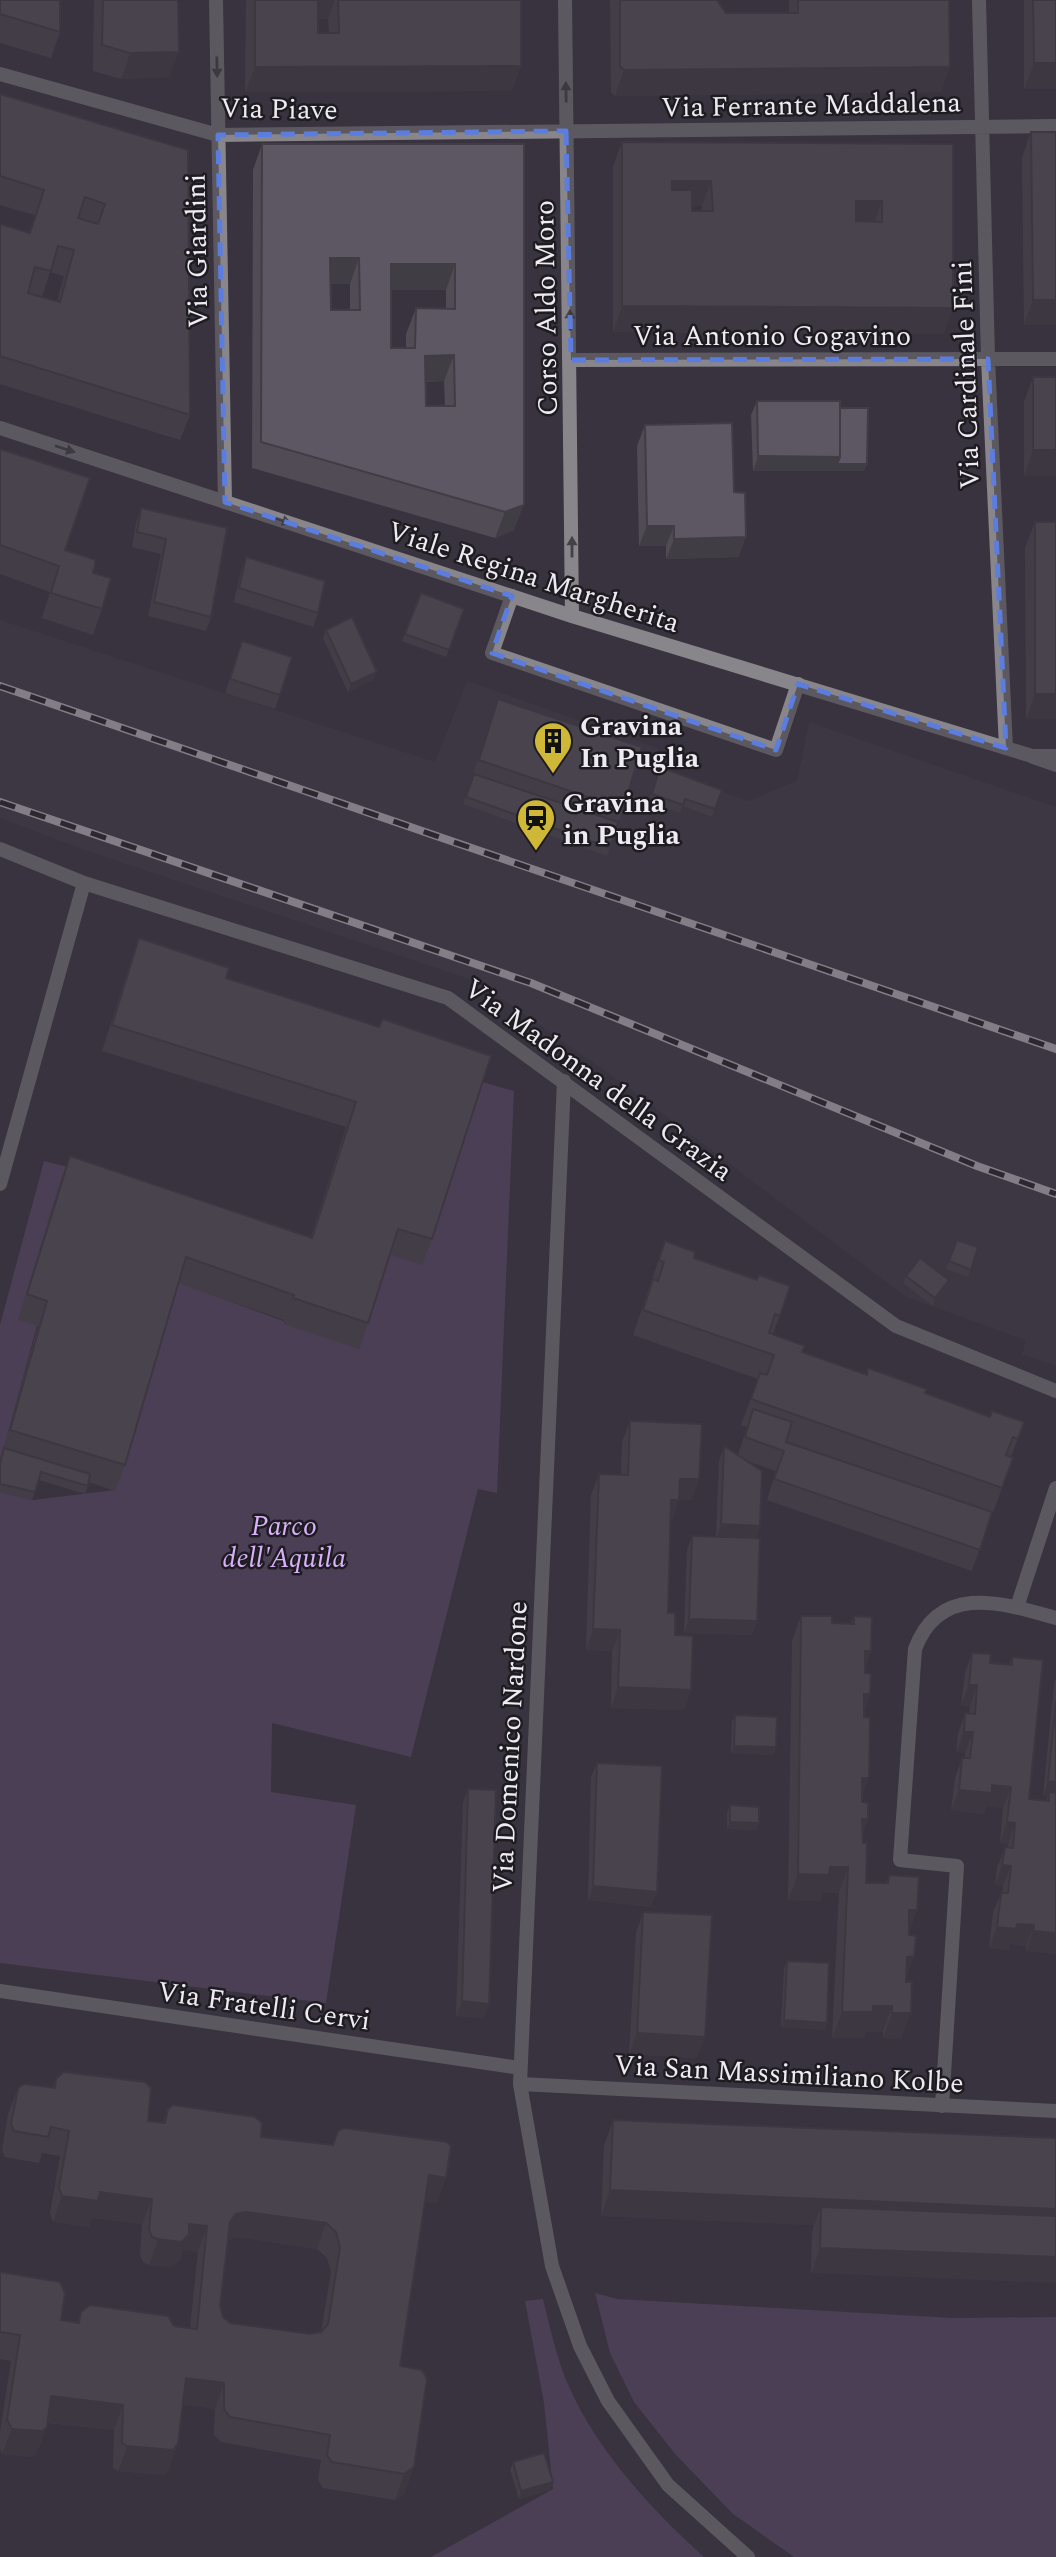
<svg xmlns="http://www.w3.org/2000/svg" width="1056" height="2557" viewBox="0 0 1056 2557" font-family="Spectral,serif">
  <rect width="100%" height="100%" fill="#38333e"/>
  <path fill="#433b4b" d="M0 620 435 762 467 681 658 748 651 768 749 801 797 781 809 722 1056 807V1366L1022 1354 1026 1340 906 1297 625 1085 478 982 82 849 0 818Z"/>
  <path fill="#604e70" d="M482 1082 514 1091 497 1493 478 1489 411 1757 272 1723 271 1792 356 1805 326 2003 0 1963V1492L33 1500 115 1490 177 1282 359 1349 389 1254 422 1264Z
    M44 1161 79 1170 0 1462V1325Z
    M595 2293 617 2299 953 2318 1056 2317V2557H794L733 2514 676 2455 634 2402 610 2353Z
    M543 2299C551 2330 557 2362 571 2391 600 2454 653 2511 704 2557H431L553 2489 544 2403 525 2301Z"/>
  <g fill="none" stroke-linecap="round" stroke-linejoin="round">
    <path stroke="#88868b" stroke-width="14" d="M216 0 225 502
      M979 0 988 359 1006 748
      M0 74 218 135 1056 126
      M571 360 1056 359
      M512 596 492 653 776 750 798 684
      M1033 757 1056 765
      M0 849 84 883 448 998 896 1326 1056 1391
      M564 1081 520 2084 552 2266 580 2346 608 2401 668 2485 748 2557
      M0 1184 84 883
      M1017 1607 1056 1488
      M0 1991 520 2068
      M520 2084 1056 2111
      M942 2106 957 1866 900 1860 915 1649C940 1582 1003 1603 1056 1618"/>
    <path stroke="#88868b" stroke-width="14" d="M565 0 572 616
      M0 428 572 616 1032 756H1056"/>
    <defs>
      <path id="rail" d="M0 686 1056 1049
        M0 802 531 983 977 1166 1056 1194"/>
    </defs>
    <use href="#rail" stroke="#dcd8df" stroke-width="8"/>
    <use href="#rail" stroke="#1e1c21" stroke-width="5" stroke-dasharray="16" stroke-linecap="butt"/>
  </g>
  <path fill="#504b55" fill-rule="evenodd" d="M0 0 60 32 51 58 0 43Z
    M94 0H178L169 77 121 79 93 71Z
    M246 0H521L512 91 245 92ZM318 19H328L329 33H318Z
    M610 0H717L726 13H789V0H949L941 92 615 96 611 92Z
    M1024 0H1056V89H1024Z
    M0 94 188 150 190 415 180 440 0 384V224L29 233 35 215 0 205ZM50 272 64 276 57 301 42 297Z
    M1031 132H1056V325H1024L1022 158Z
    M622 142 953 144 944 334 613 332V167ZM692 206H702V211H692Z
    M262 144H524L514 530 495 538 252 468 253 170ZM331 284H350V310H331ZM391 290H446V309L416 308 406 334V348H391ZM444 381 445 406H426L425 382Z
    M1033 377 1056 476H1024V402Z
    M757 401 864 471H753L751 415Z
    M645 425 734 492 739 557 666 559V546H639L637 446Z
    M0 449 65 550 93 573 102 609 93 635 42 618 50 592 0 574Z
    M141 508 227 528 211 617 206 631 148 616 161 554 132 547 136 523Z
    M1035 522H1056V719H1026L1025 548Z
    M246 557 318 613 313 627 234 602 241 571Z
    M421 593 464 609 446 657 402 641Z
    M326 630 374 679 348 692 323 638Z
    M242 641 280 695 275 709 225 693Z
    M498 699 623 809 607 856 463 804Z
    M660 767 722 790 712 817 683 806 680 813 649 802Z
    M139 938 226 978 379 1027 432 1239 422 1265 390 1255 359 1349 283 1324 284 1320 178 1283 125 1465 115 1491 89 1482 85 1494 39 1480 32 1500 0 1492V1460L38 1326 18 1320 60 1181 70 1156 311 1237 346 1127 102 1051 130 964Z
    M957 1240 978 1247 968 1277 946 1269Z
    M665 1241 694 1258 757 1279 790 1286 773 1334 802 1352 866 1374 925 1393 990 1417 1024 1422 1011 1457 1013 1458 993 1513H992L972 1571 767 1500 776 1471 747 1461 760 1526 756 1538 757 1621 752 1635 684 1633 687 1550 692 1536H716L719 1461 724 1446 738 1455 747 1427 741 1425 758 1379 633 1335ZM786 1441 949 1498 786 1442Z
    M906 1276 949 1280 946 1288 933 1306 903 1283Z
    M630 1421 692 1500 679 1499 672 1521H671L668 1613 691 1690 684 1710 611 1708 612 1651 586 1650 591 1495 599 1474 621 1475 622 1442Z
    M801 1616 832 1623 851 1624 854 1616 871 1651 865 1668V1673L870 1694 864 1712 862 1802 868 1819 862 1835 866 1883H886L889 1875 909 1934 914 1956 906 1978 901 2039 883 2038V2032H866L864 2038H832L839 1893H822L820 1901 788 1900 792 1641Z
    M972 1653 990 1663 1009 1665 1012 1657 1029 1799 1046 1801 1048 1796H1043L1054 1684 1056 1678V1954L1026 1951V1946L1010 1944 1009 1950 989 1948 993 1913 1001 1893H1003V1886L995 1885 997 1868 1005 1847 1007 1848 1008 1844 1000 1843 1003 1808 987 1806 984 1814 951 1810 955 1778 962 1758H965V1753L956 1752 958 1734 965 1713 969 1714 970 1706 961 1705 965 1673Z
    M735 1715 776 1747 773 1755 731 1753 732 1722Z
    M597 1763 651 1907 588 1900 591 1777Z
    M468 1789 484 2018 456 2016 463 1803Z
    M730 1805 757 1830 727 1829V1813Z
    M643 1912 697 2058 629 2054 636 1933Z
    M787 1961 825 2030 781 2027 784 1968Z
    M56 2079 148 2121 163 2122 168 2109 261 2137 437 2203 425 2202 400 2366 405 2493 395 2500 323 2488 318 2480 321 2460 221 2442 214 2435 215 2409 183 2404 178 2443 169 2469 164 2475 118 2471 113 2468 114 2430 47 2423 37 2452 33 2457 2 2454 0 2449V2432L11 2361 0 2359V2272L61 2320 77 2323 81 2312 190 2328 198 2252 183 2250 180 2260 171 2267 149 2265 143 2262 140 2255 142 2224 92 2218 89 2227 53 2222 50 2213 60 2156 42 2153 39 2163 5 2157 2 2150 8 2114 18 2088 53 2087ZM237 2237 317 2249 327 2258 331 2272 321 2332 310 2334 230 2323 223 2317 220 2306 227 2240Z
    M613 2120 1056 2138 811 2273 812 2232 814 2225 601 2216 604 2146Z
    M513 2462 553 2482 550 2490 519 2499 510 2470Z"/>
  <path fill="#413d45" d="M315 0H335L328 19H308Z
    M179 52 169 77 121 79 130 53Z
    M1034 63H1056V89H1024Z
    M521 66 512 91 245 92 255 67Z
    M950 67 941 92 615 96 624 70Z
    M672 181H711L702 206 662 207Z
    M856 201H882L873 226H846Z
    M330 258H359L350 284H321Z
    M391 264H455L446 290H381Z
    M1033 300H1056V325H1024Z
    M622 306 953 308 944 334 613 332Z
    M454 355 444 381 415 382 425 356Z
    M1033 450H1056V476H1024Z
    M758 456 840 457 867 464 864 471H753Z
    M524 505 514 530 495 538 505 512Z
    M647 526H674L666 546H639Z
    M746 537 739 557 666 559 674 539Z
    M377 672 374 679 348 692 351 684Z
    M1035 694H1056V719H1026Z
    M949 1280 946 1288 933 1306 935 1298Z
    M680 1479H699L692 1500 673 1499Z
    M671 1500H679L672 1521 664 1520Z
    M721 1524 760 1526 755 1541 716 1539Z
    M689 1619 757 1621 752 1635 684 1633Z
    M593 1629 620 1630 612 1651 586 1650Z
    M865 1651H871L862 1676Z
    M969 1685H977L970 1706 961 1705Z
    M618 1687 691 1690 684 1710 611 1708Z
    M864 1694H870L861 1719Z
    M964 1732H973L965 1753 956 1752Z
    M734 1746 776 1747 773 1755 731 1753Z
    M862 1778H869L859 1803Z
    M1048 1781 1056 1782V1797L1049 1792 1048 1796H1043Z
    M992 1785 1011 1787 1003 1808 987 1806 984 1814 951 1810 959 1790Z
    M862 1819H868L859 1845Z
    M730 1822 759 1823 757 1830 727 1829Z
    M1007 1822 1015 1823 1008 1844 1000 1843Z
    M1002 1865 1011 1866 1003 1886 995 1885Z
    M830 1867H848L839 1893H822L820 1901 788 1900 798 1874Z
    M593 1886 657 1892 651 1907 588 1900Z
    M909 1910H917L908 1936Z
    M1017 1924 1034 1925 1026 1946 1010 1944 1009 1950 989 1948 997 1927Z
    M1033 1931 1056 1933V1954L1026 1951Z
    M914 1956 905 1982 907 1957Z
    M462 2001 489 2004 484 2018 456 2016Z
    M873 2006H892L883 2032H866L864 2038H832L842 2012Z
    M892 2013H911L901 2039 883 2038Z
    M784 2020 827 2023 825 2030 781 2027Z
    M637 2033 705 2037 697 2058 629 2054Z
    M429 2175 446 2178 437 2203 420 2201Z
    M610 2190 1056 2209V2235L821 2207 814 2225 601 2216Z
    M100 2192 152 2199 142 2224 92 2218 89 2227 53 2222 62 2196Z
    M246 2212 326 2223 317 2249 237 2237 226 2240 230 2222 236 2214Z
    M189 2224 207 2226 198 2252 183 2250 180 2260 171 2267 149 2265 158 2239Z
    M820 2248 1056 2257V2283L811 2273Z
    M186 2378 224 2383 215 2409 177 2404Z
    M51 2396 123 2405 114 2430 42 2422Z
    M47 2427 37 2452 33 2457 2 2454 12 2429Z
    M178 2443 169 2469 164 2475 118 2471 127 2446Z
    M414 2467 405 2493 395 2500 404 2474Z
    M553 2482 550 2490 519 2499 521 2491Z"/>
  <path fill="#5d5763" stroke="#413d45" stroke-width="2" fill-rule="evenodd" d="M0 0H60V32L0 14Z
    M103 0H178L179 52 130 53 102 45Z
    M255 0H318V33H339L338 0H521V66L255 67Z
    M620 0H717L726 13H798V0H949L950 67 624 70 620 66Z
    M1033 0H1056V63H1034Z
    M0 94 188 150 190 415 0 356V224L30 233 44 190 0 176ZM85 197 105 204 98 224 78 218ZM58 246 74 250 60 302 28 293 35 267 51 271Z
    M1031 132H1056V300H1033Z
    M622 142 953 144V308L622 306ZM672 181H711L713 211H692V190H672ZM856 201H882V222L856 221Z
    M262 144H524V505L505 512 261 442ZM330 258H359L360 310H331ZM391 264H455V309L416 308 415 348H391ZM454 355 455 406H426L425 356Z
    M1033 377H1056V450H1033Z
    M757 401H840V457L758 456Z
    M840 408H868L867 464H837L840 457Z
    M732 423 734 492 745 493 746 537 674 539V526H647L645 425Z
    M0 449 90 478 65 550 96 560 93 573 111 578 102 609 51 593 59 566 0 545Z
    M141 508 227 528 211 617 154 602 166 539 137 532Z
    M1035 522H1056V694H1035Z
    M246 557 325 581 318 613 239 588Z
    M421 593 464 609 449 650 405 634Z
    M352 617 377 672 351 684 326 630Z
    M242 641 292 657 280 695 230 679Z
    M498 699 642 747 623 809 479 760Z
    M660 767 722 790 715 809 685 799 683 805 652 794Z
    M474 774 618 822 610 848 466 797Z
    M139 938 229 968 226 978 379 1027 383 1019 491 1056 432 1239 398 1229 368 1323 293 1298 294 1295 186 1257 125 1465 10 1430 47 1301 27 1294 70 1156 312 1238 356 1102 112 1025Z
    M957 1240 978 1247 971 1270 949 1261Z
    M665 1241 695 1252 694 1258 757 1280 759 1275 790 1286 780 1316 775 1314 769 1333 805 1346 802 1352 867 1375 868 1368 927 1389 925 1393 990 1417 992 1411 1024 1422 1018 1439 1013 1437 1006 1455 1013 1458 1002 1488 751 1399 760 1373 767 1375 774 1355 643 1310 653 1279 658 1281 664 1262 659 1260Z
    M920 1258 949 1280 935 1298 906 1276Z
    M753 1409 792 1422 786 1442 992 1512 980 1550 774 1479 784 1451 745 1437Z
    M630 1421 702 1424 699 1479H680L679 1500H671L668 1613H675V1635L693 1636 691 1690 618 1687 620 1630 593 1629 599 1474 628 1475Z
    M724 1446 762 1471 760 1526 721 1524Z
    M4 1448 90 1474 88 1486 41 1472 35 1492 0 1484V1463Z
    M692 1536 760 1538 757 1621 689 1619Z
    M801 1616H832V1623L854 1624V1616L872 1617 871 1651H865V1673L871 1674 870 1694H864V1717L870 1718 869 1778H862V1802L868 1803V1819H862L863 1843H867L866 1883H888L889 1875 919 1877 917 1910H909V1935L916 1936 914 1956 907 1957 906 1982H912L911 2013H892V2006H873V2012H842L848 1867H830L829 1875 798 1874Z
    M972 1653 991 1654 990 1663 1012 1665V1657L1043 1660 1029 1799 1049 1801V1792L1056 1793V1933L1033 1931 1034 1925 1017 1924 1016 1929 997 1927 1001 1893H1008L1011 1866 1002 1865 1005 1847 1013 1848 1015 1823 1007 1822 1011 1787 992 1785V1793L959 1790 962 1758H970L973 1732H964L965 1713 975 1714 977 1685H969Z
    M1056 1701V1782L1048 1781Z
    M735 1715 777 1717 776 1747 734 1746Z
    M597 1763 662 1766 657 1892 593 1886Z
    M468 1789 496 1790 489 2004 462 2001Z
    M730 1805 759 1807V1823L730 1822Z
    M643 1912 712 1915 705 2037 637 2033Z
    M787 1961 829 1963 827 2023 784 2020Z
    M64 2072 145 2082 151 2088 148 2121 165 2123 168 2109 173 2105 255 2117 262 2123 261 2137 333 2145 338 2131 344 2128 447 2142 451 2146 446 2178 429 2175 400 2366 422 2370 427 2379 414 2467 404 2474 332 2462 327 2455 330 2435 230 2417 224 2409V2383L186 2378 178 2443 173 2450 127 2446 122 2443 123 2405 51 2396 47 2427 42 2431 12 2429 7 2420 20 2335 0 2332V2272L60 2282 65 2293 61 2320 79 2323 81 2312 90 2305 168 2316 174 2326 197 2329 207 2226 189 2224V2235L181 2242 158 2239 152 2237 149 2229 152 2199 100 2192 98 2201 62 2196 59 2188 69 2131 51 2127 48 2137 14 2131 11 2124 18 2088 24 2084 55 2088 56 2079ZM246 2212 326 2223 336 2232 340 2247 328 2324 321 2332 310 2334 230 2323 223 2317 220 2306 230 2222 236 2214Z
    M613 2120 1056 2138V2209L610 2190Z
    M821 2207 1056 2216V2257L820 2248Z
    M544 2453 553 2482 521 2491 513 2462Z"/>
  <defs><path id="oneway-solid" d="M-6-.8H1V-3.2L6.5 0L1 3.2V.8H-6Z" transform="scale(1.75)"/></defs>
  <g fill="#434146">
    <use href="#oneway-solid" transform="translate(217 67) rotate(89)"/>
    <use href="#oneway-solid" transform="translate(566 92) rotate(-91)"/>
    <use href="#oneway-solid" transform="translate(570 320) rotate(-91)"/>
    <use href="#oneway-solid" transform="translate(65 449) rotate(18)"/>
    <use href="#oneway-solid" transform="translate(281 520) rotate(18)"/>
    <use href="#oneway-solid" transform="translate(572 547) rotate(-90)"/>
  </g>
  <path d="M0 0H1056V2557H0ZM566 131 571 360 988 359 1006 748 798 684 776 750 492 653 512 596 225 502 218 135Z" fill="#38333e" fill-opacity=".55" fill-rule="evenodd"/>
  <path fill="none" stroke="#5c7de0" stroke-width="5" stroke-dasharray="14 9" stroke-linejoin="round" d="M566 131 571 360 988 359 1006 748 798 684 776 750 492 653 512 596 225 502 218 135Z"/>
  <defs>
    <symbol id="building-pin" viewBox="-11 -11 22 30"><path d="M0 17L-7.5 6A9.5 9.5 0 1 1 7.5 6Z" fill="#cfb837" stroke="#1e1c21"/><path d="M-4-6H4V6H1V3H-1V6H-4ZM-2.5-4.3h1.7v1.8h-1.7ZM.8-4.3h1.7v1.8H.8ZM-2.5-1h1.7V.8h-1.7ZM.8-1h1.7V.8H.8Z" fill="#111"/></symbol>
    <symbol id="station-pin" viewBox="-11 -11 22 30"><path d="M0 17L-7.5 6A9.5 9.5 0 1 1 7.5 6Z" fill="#cfb837" stroke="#1e1c21"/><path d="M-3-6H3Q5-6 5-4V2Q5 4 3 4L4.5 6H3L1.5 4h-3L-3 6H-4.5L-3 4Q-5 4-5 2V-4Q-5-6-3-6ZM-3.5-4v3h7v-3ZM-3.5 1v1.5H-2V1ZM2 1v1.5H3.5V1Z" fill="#111"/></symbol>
  </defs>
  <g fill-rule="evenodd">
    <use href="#building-pin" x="531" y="719" width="44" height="60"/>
    <use href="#station-pin" x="514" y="796" width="44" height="60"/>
  </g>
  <g text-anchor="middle" stroke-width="5" stroke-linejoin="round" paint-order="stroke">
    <g font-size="28" fill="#efebf2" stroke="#1e1c21">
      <text transform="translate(811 104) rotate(-1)" y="10">Via Ferrante Maddalena</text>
      <text transform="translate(279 108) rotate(1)" y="10">Via Piave</text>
      <text transform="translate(196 251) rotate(-91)" y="10">Via Giardini</text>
      <text transform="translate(545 308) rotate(-91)" y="10">Corso Aldo Moro</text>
      <text x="772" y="345">Via Antonio Gogavino</text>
      <text transform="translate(965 375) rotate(-92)" y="10">Via Cardinale Fini</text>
      <text transform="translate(534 576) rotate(18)" y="10">Viale Regina Margherita</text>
      <text transform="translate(599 1079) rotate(36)" y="10">Via Madonna della Grazia</text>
      <text transform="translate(509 1747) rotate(-87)" y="10">Via Domenico Nardone</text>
      <text transform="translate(264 2005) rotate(8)" y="10">Via Fratelli Cervi</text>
      <text transform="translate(789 2073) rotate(3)" y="10">Via San Massimiliano Kolbe</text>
    </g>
    <g font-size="28" font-weight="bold" fill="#efebf2" stroke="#1e1c21" text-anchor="start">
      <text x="580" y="735">Gravina<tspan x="580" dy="32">In Puglia</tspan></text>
      <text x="563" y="812">Gravina<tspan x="563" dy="32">in Puglia</tspan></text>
    </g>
    <g font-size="28" font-style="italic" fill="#d8b1fa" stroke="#1e1c21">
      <text x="284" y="1535">Parco<tspan x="284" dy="32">dell'Aquila</tspan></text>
    </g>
  </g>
</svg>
